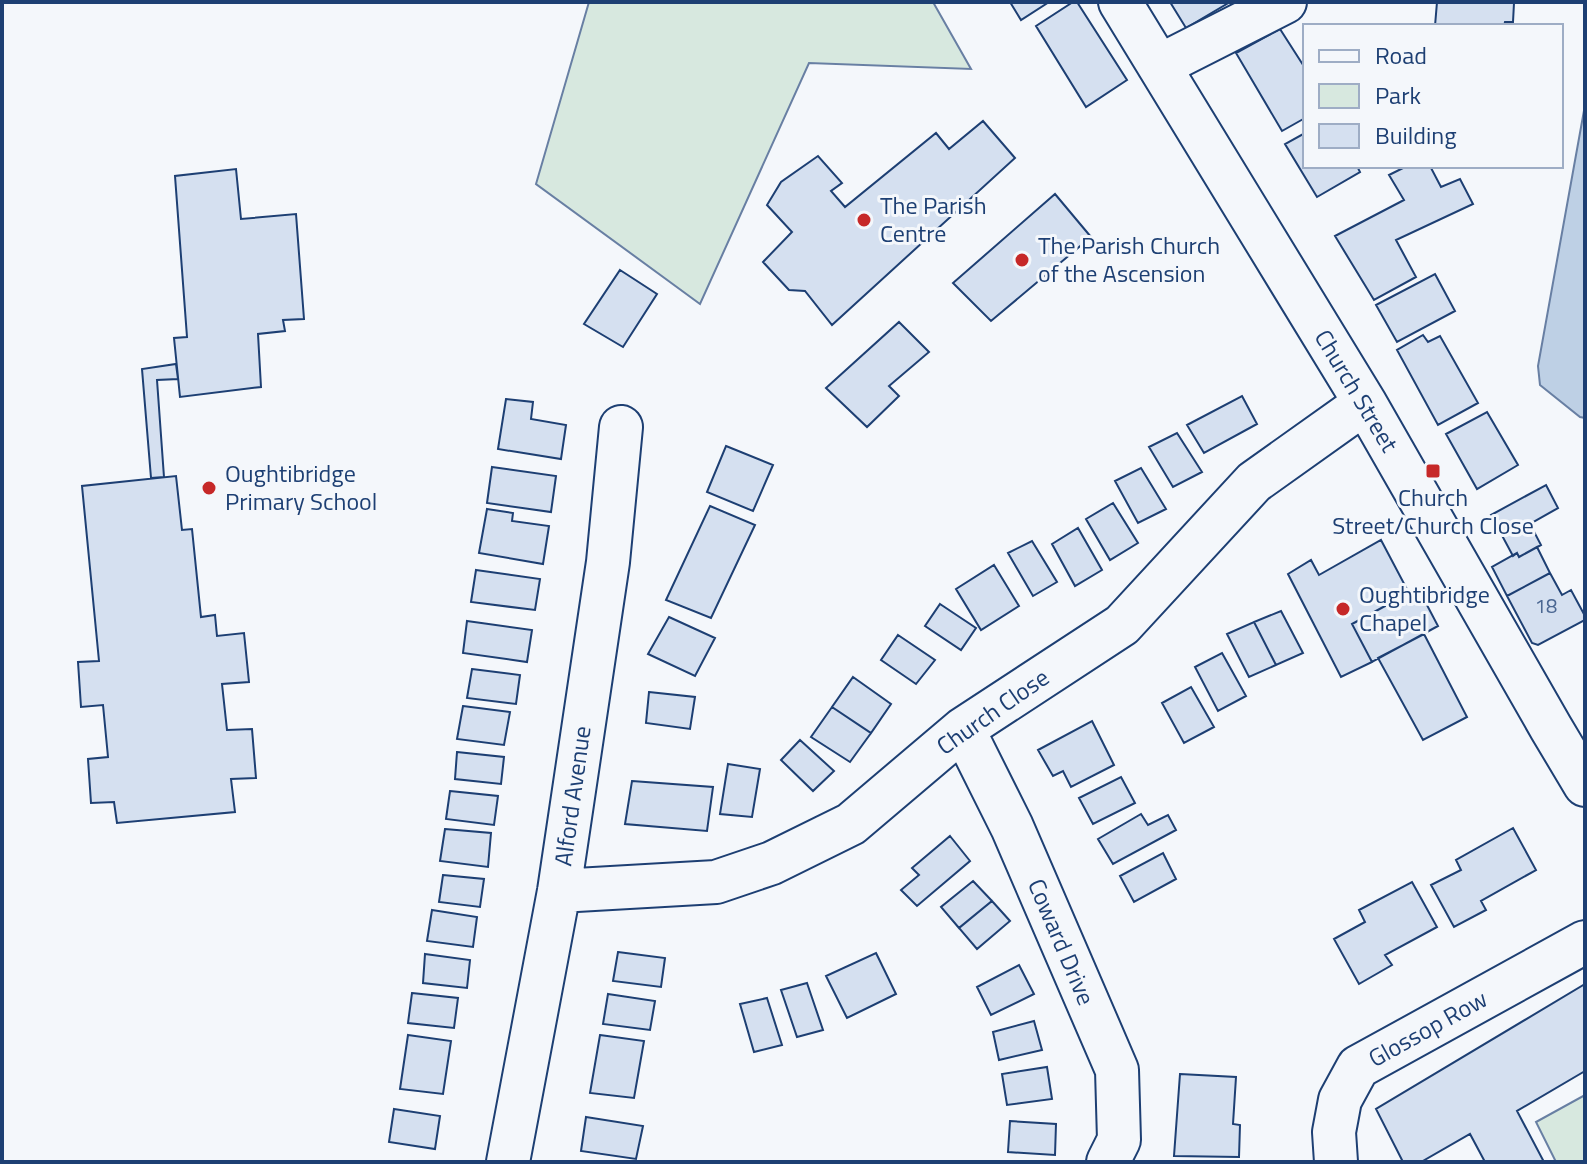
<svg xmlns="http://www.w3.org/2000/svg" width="1587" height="1164" viewBox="0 0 1587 1164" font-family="'Titillium Web',sans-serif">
  <rect width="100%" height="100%" fill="#f4f7fb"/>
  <path fill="#d7e8df" stroke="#687fa3" stroke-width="2" d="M589 2H933L971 69 809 63 700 304 536 184Z
    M1585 1095V1162H1556L1536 1122Z"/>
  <path fill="#bed0e5" stroke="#687fa3" stroke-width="2" d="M1585 105V418L1580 417 1540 385 1538 366Z"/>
  <path fill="#d5e0f0" stroke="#1d3f73" stroke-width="2" d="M1010 2H1049L1021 20Z
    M1073 2H1077L1127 80 1086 107 1036 26Z
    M1170 2H1230L1186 28Z
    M1437 2 1514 3 1513 22H1505L1504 26H1435Z
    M1280 29 1305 68V118L1282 131 1236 53Z
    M983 121 1015 158 832 325 805 291 789 290 763 262 792 232 767 205 781 182 818 156 842 183 831 191 845 207 936 133 949 149Z
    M1305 133V166H1357L1360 172 1317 197 1285 144Z
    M1407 166H1430L1441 187 1460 179 1473 204 1396 240 1416 277 1374 300 1335 236 1404 200 1389 175Z
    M236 169 241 219 296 214 304 319 283 320 285 331 258 334 261 387 180 397 174 338 187 337 175 176Z
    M1055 194 1091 237 991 321 953 283Z
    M620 270 657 294 623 347 584 324Z
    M1435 274 1455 311 1397 342 1376 305Z
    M899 322 929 352 889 386 899 396 867 427 826 388Z
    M1423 335 1428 342 1440 336 1478 403 1438 425 1397 350Z
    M176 364 178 379 157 380 164 477 151 478 142 369Z
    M1242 396 1257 424 1204 453 1187 425Z
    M506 399 533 402 531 419 566 425 561 459 498 449Z
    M1487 412 1518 465 1477 489 1446 434Z
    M1177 433 1202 472 1173 487 1149 447Z
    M726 446 773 465 753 511 707 492Z
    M492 467 556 476 551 512 487 503Z
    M1141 468 1166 509 1138 523 1115 481Z
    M176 476 182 530 192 529 201 617 215 615 217 636 244 633 249 682 222 684 227 730 252 729 256 778 231 779 235 812 117 823 114 802 91 803 88 759 108 757 103 705 81 707 78 662 99 661 82 486Z
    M1546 485 1558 508 1530 524 1541 545 1519 557 1517 553 1513 556 1491 515Z
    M1113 503 1138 543 1110 560 1086 519Z
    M710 506 755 525 711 618 666 600Z
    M487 509 513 513 512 521 549 526 543 564 479 553Z
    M1078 528 1102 570 1075 586 1052 544Z
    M1381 540 1409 593 1352 624 1372 662 1341 677 1288 574 1311 560 1319 575Z
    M1032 541 1057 582 1033 596 1008 553Z
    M1537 547 1550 573 1507 596 1492 567 1517 553 1519 557Z
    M994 565 1019 606 981 630 956 589Z
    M476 570 540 579 535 610 471 602Z
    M1550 573 1562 595 1571 590 1585 616V620L1538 645 1532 643 1507 596Z
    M1418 588 1438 626 1372 662 1352 624Z
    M940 604 976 628 961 650 925 626Z
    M1281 611 1303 653 1276 665 1254 622Z
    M669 617 715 638 695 676 648 654Z
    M467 621 532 630 527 662 463 653Z
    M1254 622 1276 665 1249 677 1227 634Z
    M1424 634 1467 717 1423 740 1378 658Z
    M898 635 935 660 916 684 881 660Z
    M1222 653 1246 696 1218 711 1195 667Z
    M472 669 520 675 516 704 467 698Z
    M853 677 891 704 871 733 832 707Z
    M1191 687 1214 727 1184 743 1162 703Z
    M649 692 695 697 690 729 646 723Z
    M463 706 510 712 504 745 457 739Z
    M832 707 871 733 850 762 811 737Z
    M1092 721 1114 765 1071 787 1063 771 1053 776 1038 750Z
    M800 740 834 771 813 791 781 760Z
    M457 752 504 757 501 784 455 779Z
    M728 764 760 769 752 817 720 814Z
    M1121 777 1135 803 1093 824 1079 798Z
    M632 781 713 787 707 831 625 824Z
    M450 791 498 796 494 825 446 819Z
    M1141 814 1148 825 1168 815 1176 830 1113 864 1098 839Z
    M1513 828 1536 870 1481 901 1486 910 1454 927 1431 885 1461 870 1456 860Z
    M445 829 491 833 488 867 440 861Z
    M950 836 970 861 917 906 901 890 919 875 912 868Z
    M1163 853 1176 879 1134 902 1120 876Z
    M443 875 484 879 480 907 439 902Z
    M973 881 992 901 959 928 941 907Z
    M1412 882 1437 927 1385 955 1392 965 1359 984 1334 939 1365 922 1359 910Z
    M992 901 1010 921 977 949 959 928Z
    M432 910 477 917 473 947 427 941Z
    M618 952 665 958 661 987 613 981Z
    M876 953 896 994 847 1018 826 976Z
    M425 954 470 960 467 988 423 983Z
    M1019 965 1034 994 991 1015 977 987Z
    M807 983 823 1030 797 1037 781 990Z
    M1585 984V1071L1517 1111 1544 1162H1485L1470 1134 1421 1162H1403L1376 1109Z
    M412 993 458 998 454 1028 408 1023Z
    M608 994 655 1001 650 1030 603 1024Z
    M767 998 782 1045 754 1052 740 1004Z
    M1034 1021 1042 1050 999 1060 993 1032Z
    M408 1035 451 1041 443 1094 400 1089Z
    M600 1035 644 1041 634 1098 590 1093Z
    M1047 1067 1052 1099 1007 1105 1002 1074Z
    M1180 1074 1236 1077 1233 1124 1240 1125 1239 1157 1174 1156Z
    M394 1109 440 1116 435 1149 389 1142Z
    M586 1117 643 1126 636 1159 581 1151Z
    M1010 1121 1056 1124 1055 1155 1008 1152Z"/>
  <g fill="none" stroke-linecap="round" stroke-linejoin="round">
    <defs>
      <path id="minor" d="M1120 2 1365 403 1551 728 1585 785
        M1159 66 1285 2
        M963 729 1012 827 1117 1070 1119 1140 1108 1162
        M559 891 716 882 772 863 851 824 963 729 1122 625 1254 482 1365 403
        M508 1162 559 891 608 562 621 427
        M1336 1162 1334 1132 1340 1100 1358 1067 1585 942"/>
    </defs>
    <use href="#minor" stroke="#1d3f73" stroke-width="46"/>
    <use href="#minor" stroke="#f4f7fb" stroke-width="42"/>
  </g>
  <g fill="#c62828" stroke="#f4f7fb" stroke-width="3">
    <circle cx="864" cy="220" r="8"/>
    <circle cx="1022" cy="260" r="8"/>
    <rect x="1425" y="463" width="16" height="16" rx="4"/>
    <circle cx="209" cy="488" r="8"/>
    <circle cx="1343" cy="609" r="8"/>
  </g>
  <g text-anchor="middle" stroke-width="6" stroke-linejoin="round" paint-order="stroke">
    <g font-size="20" fill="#4b6792">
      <text x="1546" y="613">18</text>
    </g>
    <g font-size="24" fill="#1d3f73" stroke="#f4f7fb" text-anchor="start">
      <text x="880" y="214">The Parish<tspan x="880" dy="28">Centre</tspan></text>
      <text x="1038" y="254">The Parish Church<tspan x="1038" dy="28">of the Ascension</tspan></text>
      <text x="225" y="482">Oughtibridge<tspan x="225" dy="28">Primary School</tspan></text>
      <text x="1433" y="506" text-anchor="middle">Church<tspan x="1433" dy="28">Street/Church Close</tspan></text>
      <text x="1359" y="603">Oughtibridge<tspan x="1359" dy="28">Chapel</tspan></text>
    </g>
    <g font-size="24" fill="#1d3f73" stroke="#f4f7fb">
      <text transform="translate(1356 391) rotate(59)" y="8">Church Street</text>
      <text transform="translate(993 712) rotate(-35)" y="8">Church Close</text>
      <text transform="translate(573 796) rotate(-82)" y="8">Alford Avenue</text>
      <text transform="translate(1061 942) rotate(67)" y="8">Coward Drive</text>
      <text transform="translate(1428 1029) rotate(-29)" y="8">Glossop Row</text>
    </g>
  </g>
  <rect width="1587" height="1164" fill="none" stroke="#1d3f73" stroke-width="8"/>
  <rect x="1303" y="24" width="260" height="144" fill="#f4f7fb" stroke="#9eadc5" stroke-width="2"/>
  <rect x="1319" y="50" width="40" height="12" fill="#f4f7fb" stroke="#9eadc5" stroke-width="2"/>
  <text x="1375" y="64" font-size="24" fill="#1d3f73">Road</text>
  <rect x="1319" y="84" width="40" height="24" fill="#d7e8df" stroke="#9eadc5" stroke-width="2"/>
  <text x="1375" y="104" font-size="24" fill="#1d3f73">Park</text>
  <rect x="1319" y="124" width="40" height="24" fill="#d5e0f0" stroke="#9eadc5" stroke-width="2"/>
  <text x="1375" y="144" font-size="24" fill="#1d3f73">Building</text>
</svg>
